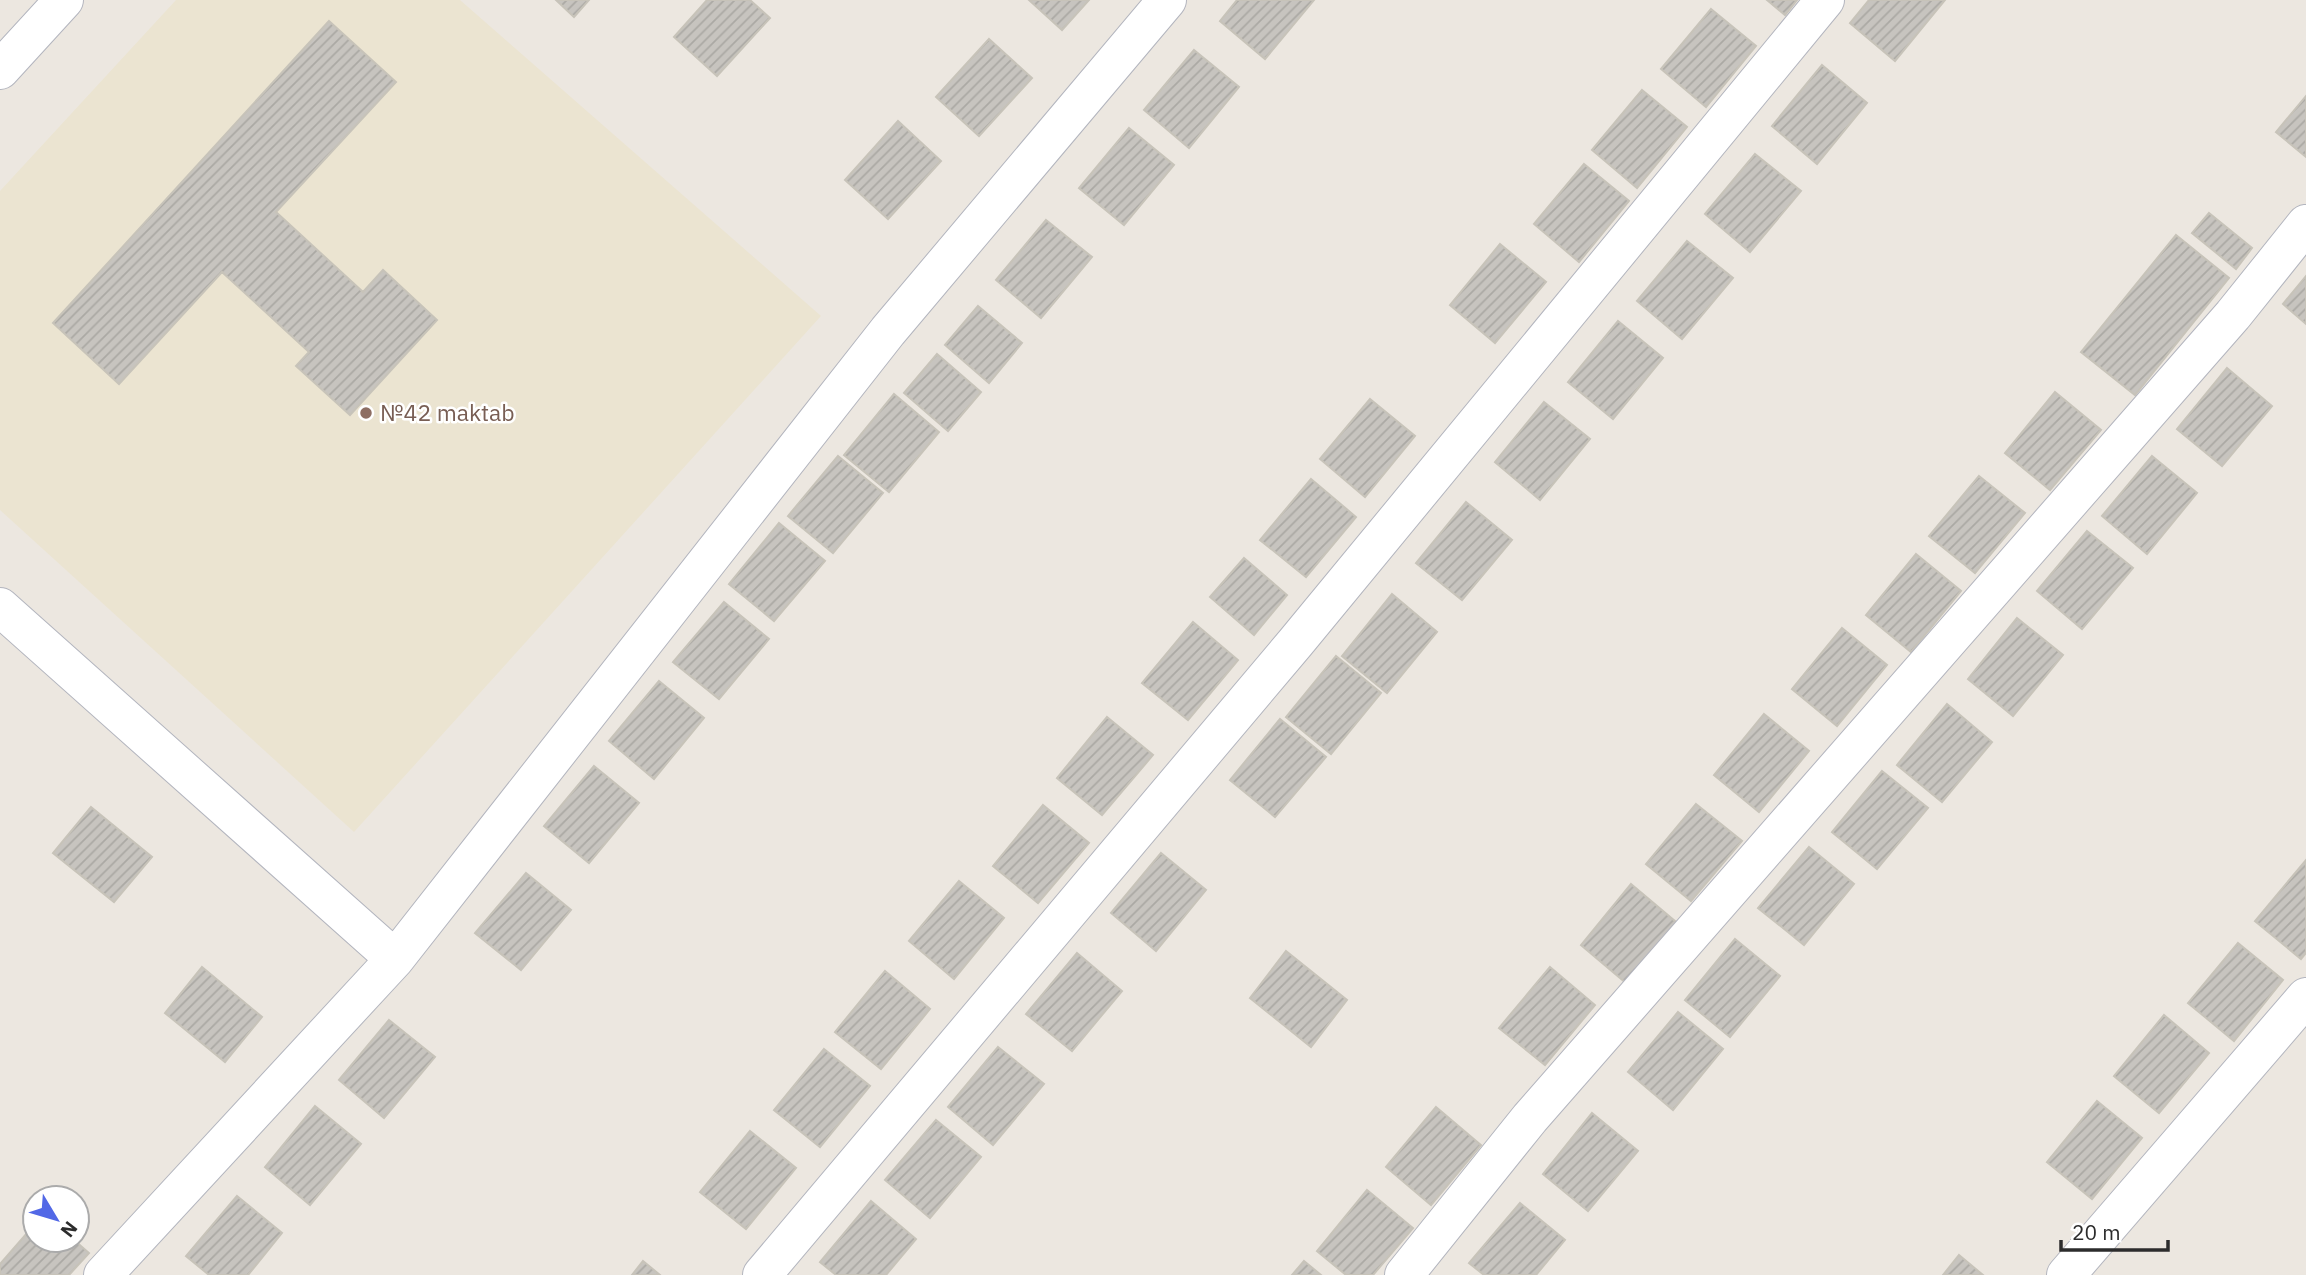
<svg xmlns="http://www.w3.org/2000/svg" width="2306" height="1275" viewBox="0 0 2306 1275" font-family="'IBM Plex Sans',sans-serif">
  <defs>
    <pattern id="building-hatch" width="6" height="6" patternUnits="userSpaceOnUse" patternTransform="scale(1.75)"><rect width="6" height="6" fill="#c7c4bf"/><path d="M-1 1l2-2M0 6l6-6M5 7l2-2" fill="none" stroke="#aba9a4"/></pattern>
  </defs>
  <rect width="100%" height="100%" fill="#ece7e0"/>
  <path fill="#ebe4d1" d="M176 0H460L821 316 354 832 0 510V191Z"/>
  <path fill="url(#building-hatch)" stroke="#c7c3b9" stroke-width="2" d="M556 0H589L574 17Z
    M707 0H750L770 18 717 76 674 37Z
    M1029 0H1089L1062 30Z
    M1237 0H1314L1265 59 1220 21Z
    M1767 0H1797L1785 15Z
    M1869 0H1945L1895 61 1850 23Z
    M1711 9 1756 46 1706 107 1661 69Z
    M329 21 396 82 276 212 363 292 383 270 437 320 350 415 296 366 309 352 222 272 119 384 53 323Z
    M989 39 1032 78 979 136 936 97Z
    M1194 50 1239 87 1189 148 1144 110Z
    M1822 65 1867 103 1817 164 1772 126Z
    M1642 90 1687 127 1637 188 1592 150Z
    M2306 96V157L2276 132Z
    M898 121 941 161 888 219 845 180Z
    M1129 128 1174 165 1124 225 1079 188Z
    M1755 154 1801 191 1750 252 1705 214Z
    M1584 164 1629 201 1579 262 1534 224Z
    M2209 213 2252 248 2236 269 2192 233Z
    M1046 220 1092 257 1041 318 996 280Z
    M2176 235 2229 278 2135 395 2081 352Z
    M1687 241 1733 278 1682 339 1637 301Z
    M1500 244 1546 282 1495 343 1450 305Z
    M2306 276V324L2283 304Z
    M978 306 1022 343 989 383 945 345Z
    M1618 321 1663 358 1613 419 1568 382Z
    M937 354 981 392 948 431 904 393Z
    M2227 368 2272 406 2222 466 2177 429Z
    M2055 392 2101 430 2050 490 2005 453Z
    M894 394 939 432 889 492 844 455Z
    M1370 399 1415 436 1365 497 1320 459Z
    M1544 402 1590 439 1540 500 1495 462Z
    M838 456 883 493 833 553 788 516Z
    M2152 456 2197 493 2147 554 2102 516Z
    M1979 476 2025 513 1975 573 1929 536Z
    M1311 479 1356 517 1306 577 1260 540Z
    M1466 502 1512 540 1462 600 1416 563Z
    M779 523 825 561 774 621 729 584Z
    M2087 531 2133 568 2082 629 2037 591Z
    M1916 554 1961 591 1911 652 1866 615Z
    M1244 558 1287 595 1254 635 1210 597Z
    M1392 594 1437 632 1387 693 1342 656Z
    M724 602 769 639 719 699 673 662Z
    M2017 618 2063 655 2013 716 1968 679Z
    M1193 622 1238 660 1188 720 1142 683Z
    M1842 628 1887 665 1837 726 1792 689Z
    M1336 656 1381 693 1331 754 1286 717Z
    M659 681 704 718 654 779 609 741Z
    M1947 704 1992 742 1942 802 1897 765Z
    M1764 714 1809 751 1759 812 1714 775Z
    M1107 717 1153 755 1102 815 1057 778Z
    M1280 719 1326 757 1275 817 1230 780Z
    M594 766 639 803 589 863 544 826Z
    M1882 771 1928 808 1877 869 1832 832Z
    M1696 804 1742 841 1691 901 1646 864Z
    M1043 805 1089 843 1038 903 993 866Z
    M91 807 152 857 114 902 53 853Z
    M1809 847 1854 884 1804 945 1758 908Z
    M1161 853 1206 890 1156 951 1111 913Z
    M2306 860V953L2301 959 2255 921Z
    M526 873 571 910 521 970 475 933Z
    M959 881 1004 918 954 979 909 941Z
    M1631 884 1676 922 1626 983 1581 945Z
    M1735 939 1780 976 1730 1037 1685 1000Z
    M2238 943 2283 980 2234 1041 2188 1003Z
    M1286 951 1347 1000 1311 1047 1250 998Z
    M1077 953 1122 991 1072 1051 1026 1014Z
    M202 967 262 1017 225 1062 165 1013Z
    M1550 967 1595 1005 1545 1065 1499 1028Z
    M885 971 930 1009 881 1069 835 1032Z
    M1678 1012 1723 1049 1673 1110 1628 1072Z
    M2164 1015 2209 1053 2159 1113 2114 1076Z
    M389 1020 435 1057 384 1118 339 1080Z
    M998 1047 1044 1084 993 1145 948 1107Z
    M824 1049 870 1086 820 1147 774 1110Z
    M2097 1101 2142 1138 2092 1199 2047 1162Z
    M315 1106 361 1144 310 1205 265 1167Z
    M1436 1107 1481 1145 1431 1205 1386 1167Z
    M1592 1113 1638 1151 1588 1211 1543 1174Z
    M936 1120 981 1157 930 1218 885 1180Z
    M750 1131 796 1168 746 1229 700 1192Z
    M1367 1190 1413 1228 1373 1275H1346L1317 1251Z
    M237 1196 282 1233 248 1275H209L186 1256Z
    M871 1201 916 1239 886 1275H836L820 1262Z
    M1520 1203 1565 1240 1536 1275H1484L1469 1263Z
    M35 1224V1240H74L89 1253 69 1275H0V1264Z
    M1959 1255 1983 1275H1943Z
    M643 1261 660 1275H632Z
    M1304 1261 1321 1275H1292Z"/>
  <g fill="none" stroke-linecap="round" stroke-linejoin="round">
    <defs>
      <path id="minor" d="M0 70 64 0
        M0 607 395 959
        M103 1275 395 959 888 331 1167 0
        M762 1275 1296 642 1825 0
        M1404 1275 1530 1118 2233 315 2306 224
        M2066 1275 2306 997"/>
    </defs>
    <use href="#minor" stroke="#b3b5be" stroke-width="40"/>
    <use href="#minor" stroke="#fff" stroke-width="38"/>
  </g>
  <circle fill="#8d6e63" stroke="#fff" stroke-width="2.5" cx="366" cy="413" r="7"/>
  <g text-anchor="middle" stroke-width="5" stroke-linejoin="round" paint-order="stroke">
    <g font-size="23" fill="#785e54" stroke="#fff" text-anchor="start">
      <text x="380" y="421">№42 maktab</text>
    </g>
  </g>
  <g transform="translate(56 1219) rotate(128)"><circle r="33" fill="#ffffff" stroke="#ababab" stroke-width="2"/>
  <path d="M0-5L12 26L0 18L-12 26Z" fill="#5268e6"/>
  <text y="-10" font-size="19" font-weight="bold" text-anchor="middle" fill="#2c2c2c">N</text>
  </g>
  <path d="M2061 1240v10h107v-10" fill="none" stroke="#2c2c2c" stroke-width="3.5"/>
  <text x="2072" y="1240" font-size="21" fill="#2c2c2c" stroke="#ffffff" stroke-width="5" paint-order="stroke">20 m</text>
</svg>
